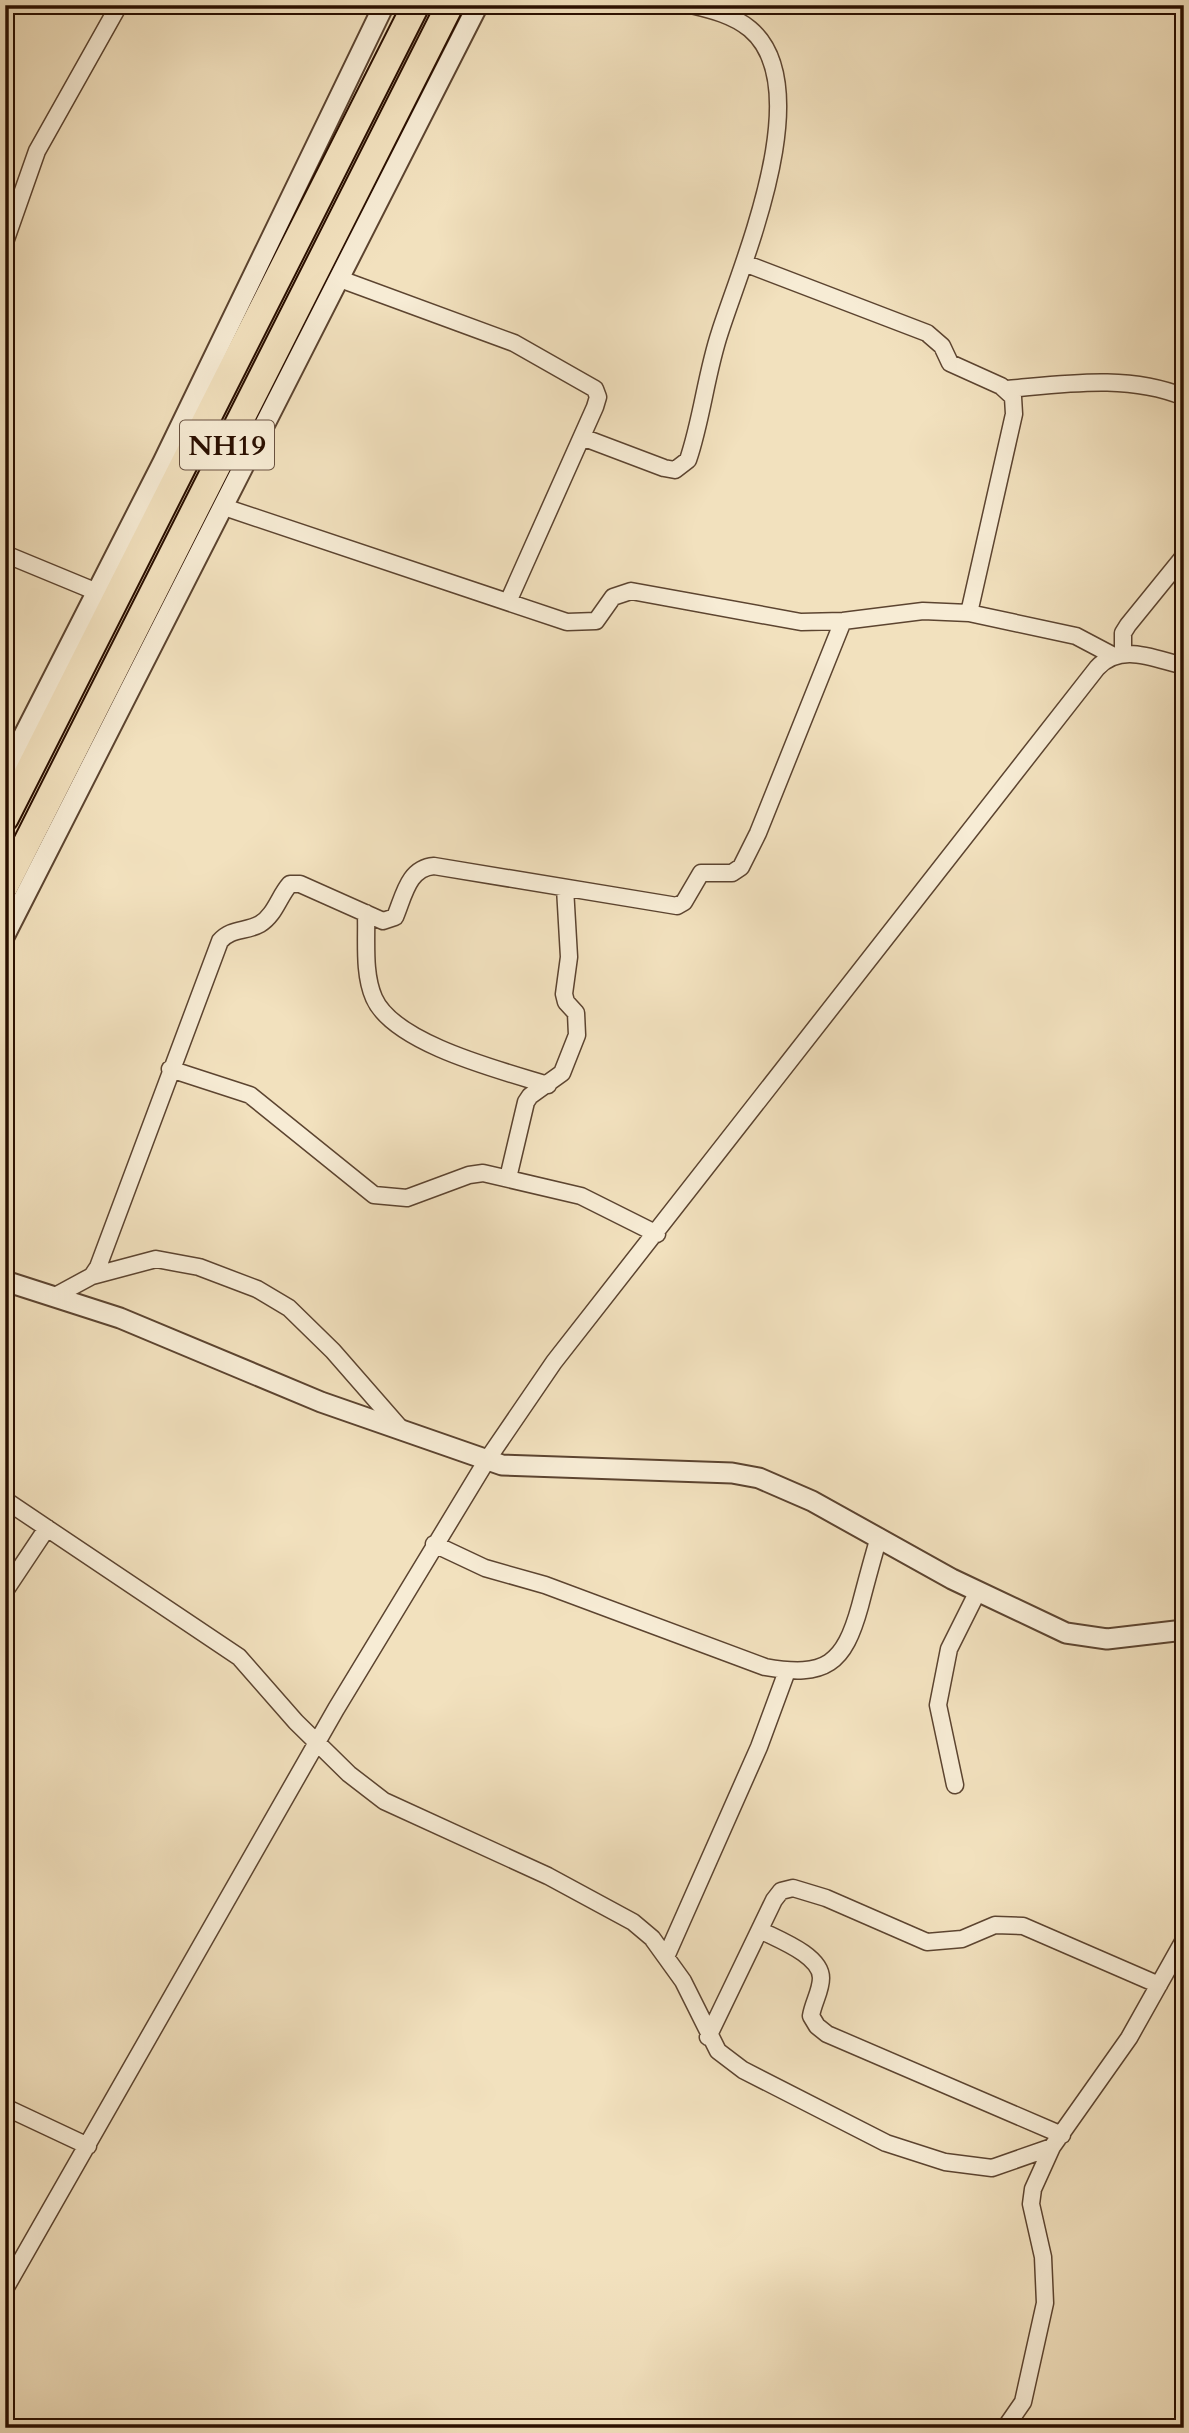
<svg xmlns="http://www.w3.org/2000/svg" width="1189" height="2433" viewBox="0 0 1189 2433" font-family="Cardo,serif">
  <rect width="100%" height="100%" fill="#f2e1be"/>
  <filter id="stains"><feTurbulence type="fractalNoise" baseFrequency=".00286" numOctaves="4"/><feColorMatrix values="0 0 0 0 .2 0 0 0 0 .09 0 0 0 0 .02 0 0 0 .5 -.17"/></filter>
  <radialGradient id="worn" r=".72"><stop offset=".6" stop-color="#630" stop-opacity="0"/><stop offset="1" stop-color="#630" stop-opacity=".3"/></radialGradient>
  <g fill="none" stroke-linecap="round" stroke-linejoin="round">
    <defs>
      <path id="minor" d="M5 242 37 151 119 5
        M744 263 927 333 942 346 950 363 1001 386 1013 397 1014 414 969 613
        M340 279 514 343 595 389 598 397 595 407 508 602
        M1007 389C1065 384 1128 374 1184 397
        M582 437 664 468 675 470 688 460C702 419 706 374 720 332 742 263 819 87 750 29 733 15 712 10 691 5
        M224 507 567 622 596 621 613 597 631 591 801 622 843 621 923 611 969 613 1076 636 1112 655
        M5 554 97 592
        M1123 652V633L1128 625 1184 556
        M366 913C367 940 363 973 374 998 394 1044 503 1071 548 1085
        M170 1069 250 1095 374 1195 407 1198 469 1175 483 1173 581 1196 657 1234
        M508 1178 526 1102 530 1096 562 1073 577 1035 576 1013 566 1002 564 994 569 957 565 888
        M92 1276 156 1259 199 1267 257 1289 289 1308 333 1351 402 1430
        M55 1296 92 1276 98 1267 220 941C231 928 246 932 260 924 275 915 279 896 290 884H300L383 921 395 917C404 896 408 868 434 866L677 906 684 902 701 873H732L741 867 758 833 843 621
        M5 1500 239 1657 296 1722 349 1774 384 1801 548 1876 633 1922 652 1938 683 1981 718 2051 743 2070 886 2143 945 2162 992 2168 1052 2147
        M434 1544 485 1568 545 1585 765 1667C826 1678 844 1664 860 1606 866 1583 872 1560 879 1537
        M5 1591 47 1528
        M955 1785 938 1705 949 1649 978 1591
        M760 1930C777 1939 821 1955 821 1978 821 1991 813 2003 811 2016L817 2026 827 2034 1062 2135
        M666 1957 759 1747 787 1671
        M708 2037 774 1900 781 1891 793 1888 826 1898 927 1942 962 1939 995 1925 1023 1926 1159 1985
        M5 2107 88 2146
        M5 2289 336 1709 487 1460 554 1362 1097 668C1121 642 1154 659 1184 666
        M1005 2428 1023 2402 1045 2303 1043 2257 1031 2204 1033 2189 1052 2147 1129 2038 1184 1940"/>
      <path id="tertiary" d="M5 772 163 462 384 5
        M5 935 478 5
        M5 1281 120 1318 321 1402 502 1465 732 1473 759 1478 812 1501 952 1579 1066 1633 1107 1639 1184 1630"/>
      <path id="trunk" d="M5 818 416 5
        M5 886 450 5"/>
    </defs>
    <use href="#minor" stroke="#5c4430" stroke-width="19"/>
    <use href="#tertiary" stroke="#5c4430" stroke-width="23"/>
    <use href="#trunk" stroke="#2a0f00" stroke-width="30"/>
    <use href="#minor" stroke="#f7ecd5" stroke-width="16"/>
    <use href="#tertiary" stroke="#f7ecd5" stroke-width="19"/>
    <use href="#trunk" stroke="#f2e1be" stroke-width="26"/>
  </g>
  <g text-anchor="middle" stroke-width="6" stroke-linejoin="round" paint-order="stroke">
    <rect fill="#f7ecd5" stroke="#685140" stroke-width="2" x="180" y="420.5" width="94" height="49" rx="5"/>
    <g font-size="28" font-weight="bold" fill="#2a0f00">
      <text x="227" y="455">NH19</text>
    </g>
  </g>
  <rect width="1189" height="2433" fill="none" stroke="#f2e1be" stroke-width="28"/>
  <rect x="7" y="7" width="1175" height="2419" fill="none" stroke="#2a0f00" stroke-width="3.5"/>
  <rect x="14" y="14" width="1161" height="2405" fill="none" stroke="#2a0f00" stroke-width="2"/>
  <rect width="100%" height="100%" filter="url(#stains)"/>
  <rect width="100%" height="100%" fill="url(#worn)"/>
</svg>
